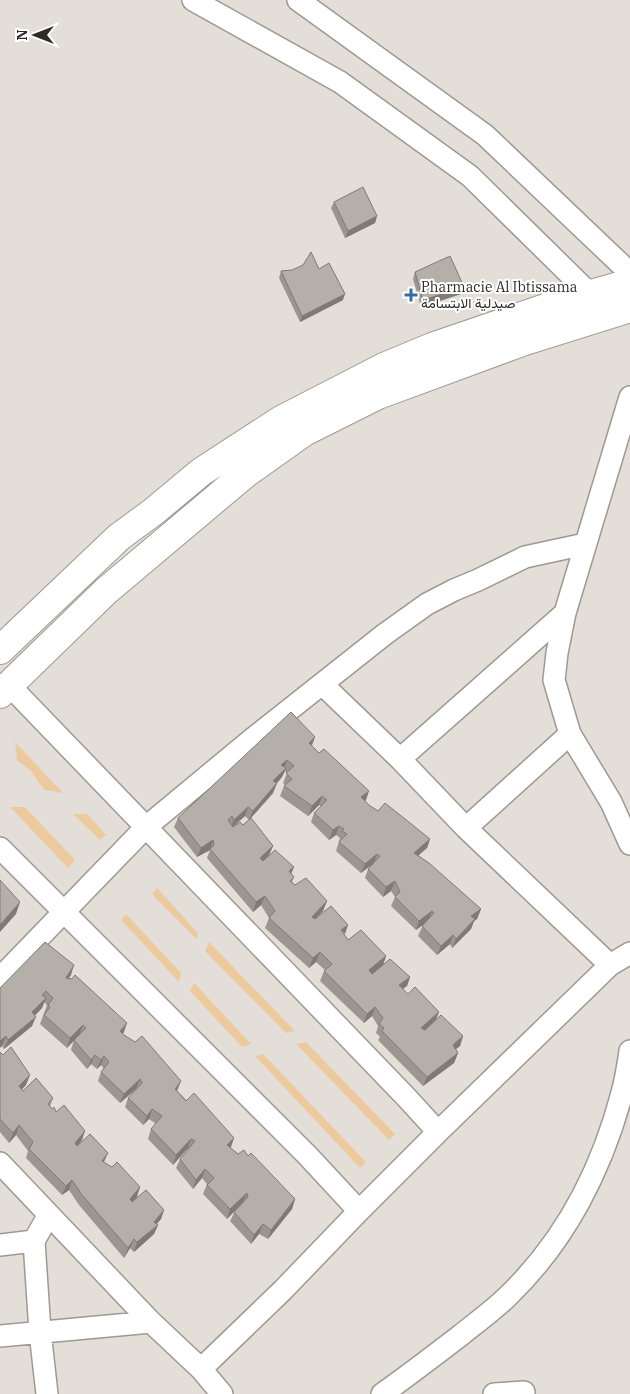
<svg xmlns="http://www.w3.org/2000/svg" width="630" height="1394" viewBox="0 0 630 1394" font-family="'IBM Plex Serif',Vazirmatn,serif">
  <rect width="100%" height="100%" fill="#e3ded7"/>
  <path fill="#edca9e" d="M15 742 63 793 45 790 38 782 32 772 17 760Z
    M10 807H25L75 860 68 868Z
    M73 814H87L106 835 100 840Z
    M157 888 198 933 196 939 152 894Z
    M126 914 181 973 179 982 121 920Z
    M209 942 295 1031 286 1033 205 951Z
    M194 983 251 1044 242 1047 190 991Z
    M306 1042 395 1134 389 1140 296 1044Z
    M263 1054 366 1162 360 1168 255 1056Z"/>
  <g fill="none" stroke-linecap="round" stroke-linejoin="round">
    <defs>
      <path id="street" d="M193 0 340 82 470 176 590 294
        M298 0 485 135 630 273
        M630 397 565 613 557 653 554 680 570 734 611 802 630 844
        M322 684 400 759 466 828 610 965
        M9 685 407 1098 438 1132 610 965 630 953
        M400 759 565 613
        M466 828 570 734
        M0 848 308 1156 359 1211 283 1290 201 1369 222 1394
        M0 978 146 827 251 740 385 634 427 604 454 590 478 580 525 557 585 544
        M0 1163 151 1322 201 1369
        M359 1211 438 1132
        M0 1245 34 1241
        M0 1336 151 1322
        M47 1394 40 1332 34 1241 48 1216
        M382 1394C409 1375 435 1355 461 1335 477 1322 494 1310 508 1296 565 1241 602 1169 622 1093 626 1079 628 1065 630 1051
        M494 1394 524 1392"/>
      <path id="primary" d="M0 650 119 537 153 512 201 472 281 420 384 367 432 347 563 302 630 283
        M0 694 106 591 245 474 304 432 378 395 522 342 630 308"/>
    </defs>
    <use href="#street" stroke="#9e9992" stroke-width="24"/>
    <use href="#primary" stroke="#9e9992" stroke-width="30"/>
    <use href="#street" stroke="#fff" stroke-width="21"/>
    <use href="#primary" stroke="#fff" stroke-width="28"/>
  </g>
  <path fill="#9b9690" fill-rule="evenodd" d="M334 202 377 216 375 223 345 238 331 208Z
    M319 269 343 300 300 322 279 278 281 271Z
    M415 272 461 294 421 307 413 279Z
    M315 737 312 746 366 800 365 801 369 805 378 811 430 839 427 848 418 855 481 909 477 919 474 921 471 929 452 948 450 944 437 955 418 936 423 925 416 930 391 906 395 897 391 891 383 897 365 878 368 869 371 865 361 873 336 851 339 841 340 838 336 835 329 840 311 822 314 813 321 807 319 805 308 816 280 796 284 786 285 785 283 783 287 773 285 771 282 777 277 783 273 793 251 818 273 846 269 855 294 867 291 874 294 877 292 882 295 885 327 901 323 911 316 918 345 935 348 940 386 956 383 965 410 977 407 986 403 989 408 994 439 1012 436 1020 463 1036 460 1046 455 1049 458 1053 454 1063 423 1086 378 1040 380 1037 376 1033 378 1026 372 1016 364 1023 320 981 324 971 325 970 316 962 309 968 265 928 269 918 261 905 253 912 207 858 210 850 197 857 174 827 178 818ZM245 816 249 820 243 825 233 827Z
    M71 975 68 978 124 1032 123 1034 231 1147 230 1148 238 1154 248 1156 295 1199 292 1209 268 1239 259 1234 251 1244 230 1221 235 1211 227 1219 203 1194 207 1184 202 1178 193 1189 176 1168 180 1159 188 1149V1148L173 1165 148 1139 151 1129 156 1124 149 1119 143 1125 125 1107 128 1098 136 1089 120 1103 98 1081 101 1072 104 1069 101 1065 97 1069 91 1064 87 1069 71 1050 74 1040 79 1035 67 1048 40 1024 47 1005 44 1002 42 1008 35 1015 32 1026 4 1049 2 1046 0 988Z
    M0 1052 26 1085 22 1089 23 1091 53 1098 50 1106 52 1109 56 1112 82 1140 79 1144 104 1163 137 1197 135 1199 164 1210 161 1219 157 1224 158 1225 154 1234 134 1252 130 1248 124 1258 79 1205 69 1190 62 1195 26 1158 28 1151 16 1135 9 1143 0 1132Z"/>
  <path fill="#7e7a76" d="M377 216 375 223 345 238 348 231Z
    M464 287 461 294 421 307 423 300Z
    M345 294 343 300 300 322 302 316Z
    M315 737 311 746 309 743Z
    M287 760 284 770 281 765Z
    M286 768 282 777 277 783 273 793 249 820 253 811 273 781Z
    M369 791 366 800 357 807 361 797Z
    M322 796 319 805 308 816 312 806Z
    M248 807 245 816 230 829 234 820Z
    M339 826 336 835 329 840 333 830Z
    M430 839 427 848 411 862 414 853Z
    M213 840 210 850 197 857 201 848Z
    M273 846 269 855 256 868 260 858Z
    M377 854 374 863 361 873 365 864Z
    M294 867 290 876 289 871Z
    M395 881 391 891 383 897 386 887Z
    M265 896 261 905 253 912 256 902Z
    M327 901 323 911 308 926 312 917Z
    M20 902 16 914 0 932V925Z
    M481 909 477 919 474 921 471 929 452 948 456 939 471 916Z
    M432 911 428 921 416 930 419 921Z
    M348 925 345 934 341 930Z
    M453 935 450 944 437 955 441 946Z
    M320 952 316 962 309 968 313 958Z
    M386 956 383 965 366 979 369 970Z
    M74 965 71 975 63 987 66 978Z
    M410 977 407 986 395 994 399 985Z
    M46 998 42 1008 29 1022 32 1012Z
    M375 1007 372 1016 364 1023 367 1014Z
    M439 1012 435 1021 418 1037 421 1028Z
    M36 1017 32 1026 4 1049 8 1040Z
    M127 1023 124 1032 116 1041 120 1031Z
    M83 1025 79 1035 67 1048 70 1038Z
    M6 1036 2 1046 0 1048V1041Z
    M463 1036 460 1046 449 1055 453 1045Z
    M458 1053 454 1063 423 1086 427 1077Z
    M95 1055 91 1064 87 1069 91 1060Z
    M104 1056 101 1065 97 1069 101 1060Z
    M30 1075 26 1085 16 1096 19 1086Z
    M140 1079 136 1089 120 1103 124 1094Z
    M181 1081 177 1091 175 1089Z
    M152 1109 149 1119 143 1125 147 1116Z
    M19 1125 16 1135 9 1143 13 1133Z
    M85 1131 82 1140 71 1153 75 1143Z
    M234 1138 231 1147 224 1155 227 1145Z
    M191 1139 188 1148 173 1165 176 1155Z
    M108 1153 104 1162 98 1171 102 1161Z
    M205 1169 202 1178 193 1189 196 1180Z
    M72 1180 69 1190 62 1195 66 1186Z
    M140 1187 137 1197 127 1209 130 1199Z
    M247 1193 243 1202 227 1219 230 1209Z
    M295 1199 292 1209 268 1239 271 1230Z
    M164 1210 161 1219 150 1231 158 1225 154 1234 134 1252 137 1242 154 1222Z
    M263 1224 259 1234 251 1244 254 1235Z
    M134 1239 130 1248 124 1258 128 1248Z"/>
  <path fill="#b4afa8" stroke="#7e7a76" d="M363 187 377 216 348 231 334 202Z
    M311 252 319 269 329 263 345 294 302 316 281 271 292 270 303 265Z
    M450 256 464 287 423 300 415 272Z
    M291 712 315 737 309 743 319 753 324 749 369 791 361 797 369 805 378 811 385 803 430 839 414 853 429 863 481 909 471 916 475 919 456 939 453 935 441 946 422 926 434 913 432 911 419 921 395 897 400 892 395 881 386 887 368 869 380 856 377 854 365 864 339 842 347 834 342 831 344 829 339 826 333 830 314 813 327 800 322 796 312 806 284 786 292 779 286 773 294 766 287 760 281 765 286 768 273 781 277 783 253 811 248 807 234 820 232 816 228 820 233 827 240 822 243 825 251 818 273 846 260 858 263 861 275 850 294 867 289 871 294 877 290 881 295 885 306 878 327 901 312 917 315 919 331 906 348 925 341 930 348 940 361 930 386 956 369 970 372 974 390 959 410 977 399 985 408 994 415 987 439 1012 421 1028 425 1030 441 1015 463 1036 453 1045 458 1053 427 1077 382 1031 384 1028 379 1024 383 1018 375 1007 367 1014 324 971 332 964 320 952 313 958 269 918 275 911 265 896 256 902 210 849 214 845 213 840 201 848 178 818Z
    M0 880 20 902 0 925Z
    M45 942 74 965 66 978 72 979 75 975 127 1023 120 1031 124 1035 135 1042 142 1036 181 1081 175 1089 186 1101 194 1093 234 1138 227 1145 238 1154 244 1150 248 1156 251 1153 295 1199 271 1230 263 1224 254 1235 234 1212 248 1197 247 1193 230 1209 207 1185 214 1178 205 1169 196 1180 180 1159 195 1141 191 1139 176 1155 151 1129 162 1116 152 1109 147 1116 128 1098 142 1083 140 1079 124 1094 101 1072 109 1062 104 1056 101 1060 95 1055 91 1060 74 1040 86 1028 83 1025 70 1038 44 1015 50 1007 48 1005 53 998 46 991 42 995 46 998 32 1012 36 1017 8 1040 6 1036 0 1041V988Z
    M11 1047 30 1075 19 1086 23 1091 36 1078 53 1098 48 1104 52 1109 54 1107 56 1112 64 1105 85 1131 75 1143 77 1146 90 1134 108 1153 102 1161 112 1167 117 1162 140 1187 130 1199 132 1202 146 1190 164 1210 154 1222 158 1225 137 1242 134 1239 128 1248 82 1195 72 1180 66 1186 29 1149 33 1142 19 1125 13 1133 0 1119V1052L3 1055Z"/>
  <path fill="#306fa5" stroke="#fff" stroke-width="2" d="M408.5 287.5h5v5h5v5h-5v5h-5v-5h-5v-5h5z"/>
  <g text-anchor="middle" stroke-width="4" stroke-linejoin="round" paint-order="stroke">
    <g font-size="14" fill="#2e2c29" stroke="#fff" text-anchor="start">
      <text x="421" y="292">Pharmacie Al Ibtissama<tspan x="421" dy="16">صيدلية الابتسامة</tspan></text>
    </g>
  </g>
  <g transform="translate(35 35) rotate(270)" stroke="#ffffff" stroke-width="4" paint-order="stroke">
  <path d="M0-4L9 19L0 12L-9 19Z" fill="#2e2c29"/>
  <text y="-8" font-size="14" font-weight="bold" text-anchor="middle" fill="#2e2c29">N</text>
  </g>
</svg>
